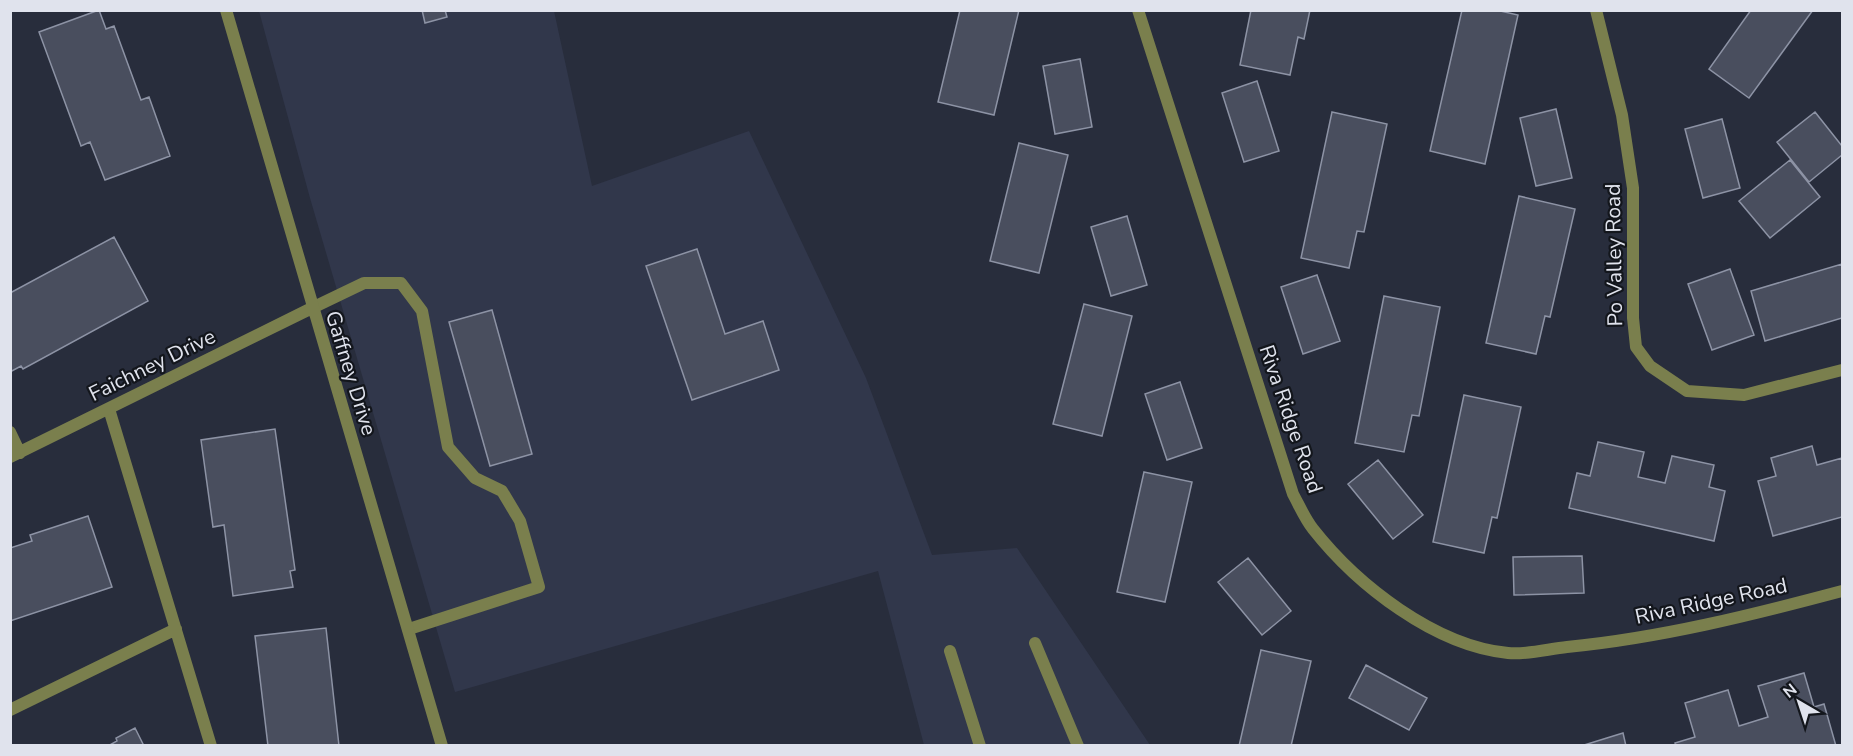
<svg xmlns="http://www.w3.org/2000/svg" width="1853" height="756" viewBox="0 0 1853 756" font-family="'Nunito Sans',sans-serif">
  <rect width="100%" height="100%" fill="#282d3c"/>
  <path fill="#31374b" d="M259 11H554L592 186 749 131 866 378 932 555 1017 548 1150 745H924L878 571 455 692 310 198Z"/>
  <path fill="#494e5e" stroke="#8d93a5" stroke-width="1.5" d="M99 10 106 29 114 26 141 100 149 97 170 156 105 180 90 142 81 146 39 32Z
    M422 10H445L447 17 425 23Z
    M960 10H1019L994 115 938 102Z
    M1251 10H1310L1304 39 1298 37 1290 75 1240 65Z
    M1462 10H1496L1518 15 1485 164 1430 151Z
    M1751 10H1813L1749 98 1709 69Z
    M1080 59 1092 127 1055 134 1043 66Z
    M1257 81 1279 151 1244 162 1222 93Z
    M1556 109 1572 178 1536 186 1520 118Z
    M1332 112 1387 124 1364 232 1357 231 1349 268 1301 258Z
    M1815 112 1842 146V155L1809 182 1777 142Z
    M1722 119 1740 188 1703 198 1685 129Z
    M1019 143 1068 155 1039 273 990 261Z
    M1790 160 1820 197 1770 238 1739 201Z
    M1519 196 1575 209 1550 317 1545 316 1536 354 1486 343Z
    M1127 216 1147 285 1111 296 1091 227Z
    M114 237 148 301 23 369 21 366 10 372V293Z
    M697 249 725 334 763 321 779 370 692 400 646 266Z
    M1842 264V318L1765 341 1751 291Z
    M1730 269 1754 335 1712 350 1688 284Z
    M1317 275 1340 341 1303 354 1281 287Z
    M1384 296 1440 307 1419 416 1412 415 1404 452 1355 443Z
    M1084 304 1132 316 1102 436 1053 424Z
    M492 310 532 454 490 466 449 322Z
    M1180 382 1202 448 1167 460 1145 394Z
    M1464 395 1521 407 1497 518 1492 517 1484 553 1433 542Z
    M275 429 295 570 290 571 293 587 233 596 224 525 213 527 201 440Z
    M1598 442 1644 452 1638 477 1665 483 1672 456 1714 465 1709 487 1725 491 1714 541 1569 508 1577 473 1590 476Z
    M1812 446 1817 465 1842 458V517L1773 536 1758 481 1776 476 1771 458Z
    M1378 460 1423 515 1393 539 1348 484Z
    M1144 472 1192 482 1165 602 1117 592Z
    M88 516 112 587 10 621V548L32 541 30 535Z
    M1582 556 1584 593 1514 595 1513 557Z
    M1248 558 1291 611 1262 635 1218 582Z
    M326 628 339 746H268L255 636Z
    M1261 650 1311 661 1291 746H1239Z
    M1366 665 1427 698 1409 730 1349 698Z
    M1804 673 1814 707 1824 704 1836 746H1676L1675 743 1695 737 1685 703 1728 690 1739 726 1768 717 1758 686Z
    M135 728 144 746H108L117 741 116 738Z
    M1623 733 1626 746H1581Z"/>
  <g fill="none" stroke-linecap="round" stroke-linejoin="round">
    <path stroke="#7a7f4d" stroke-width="12" d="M312 308 364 283H401L422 311 448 447 475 478 502 491 520 521 539 587 409 629
      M109 409 211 746
      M1035 643 1078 746
      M950 651 980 746
      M10 710 176 629"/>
    <path stroke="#7a7f4d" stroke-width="12" d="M226 10 442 746
      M1138 10 1293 494C1299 505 1305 519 1313 529 1357 585 1435 646 1508 653 1527 655 1548 649 1567 647 1660 638 1752 615 1842 591
      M1596 10 1622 115 1633 188V318L1636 347 1650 366 1687 391 1744 395 1842 370
      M10 432 20 453
      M10 457 312 308"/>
  </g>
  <g text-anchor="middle" stroke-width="4.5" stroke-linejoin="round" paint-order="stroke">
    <g font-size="21" fill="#e0e3ed" stroke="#13161c">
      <text transform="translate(1614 255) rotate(-91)" y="7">Po Valley Road</text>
      <text transform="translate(152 365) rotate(-26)" y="7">Faichney Drive</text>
      <text transform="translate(351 373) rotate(73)" y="7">Gaffney Drive</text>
      <text transform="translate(1291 419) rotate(71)" y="7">Riva Ridge Road</text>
      <text transform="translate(1711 601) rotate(-12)" y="7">Riva Ridge Road</text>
    </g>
  </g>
  <rect width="1853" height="756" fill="none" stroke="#e0e3ed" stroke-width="24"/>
  <g transform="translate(1799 702) rotate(321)" stroke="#13161c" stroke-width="4.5" paint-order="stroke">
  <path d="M0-4.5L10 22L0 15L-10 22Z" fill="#e0e3ed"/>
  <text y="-9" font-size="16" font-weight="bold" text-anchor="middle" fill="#e0e3ed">N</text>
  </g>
</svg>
